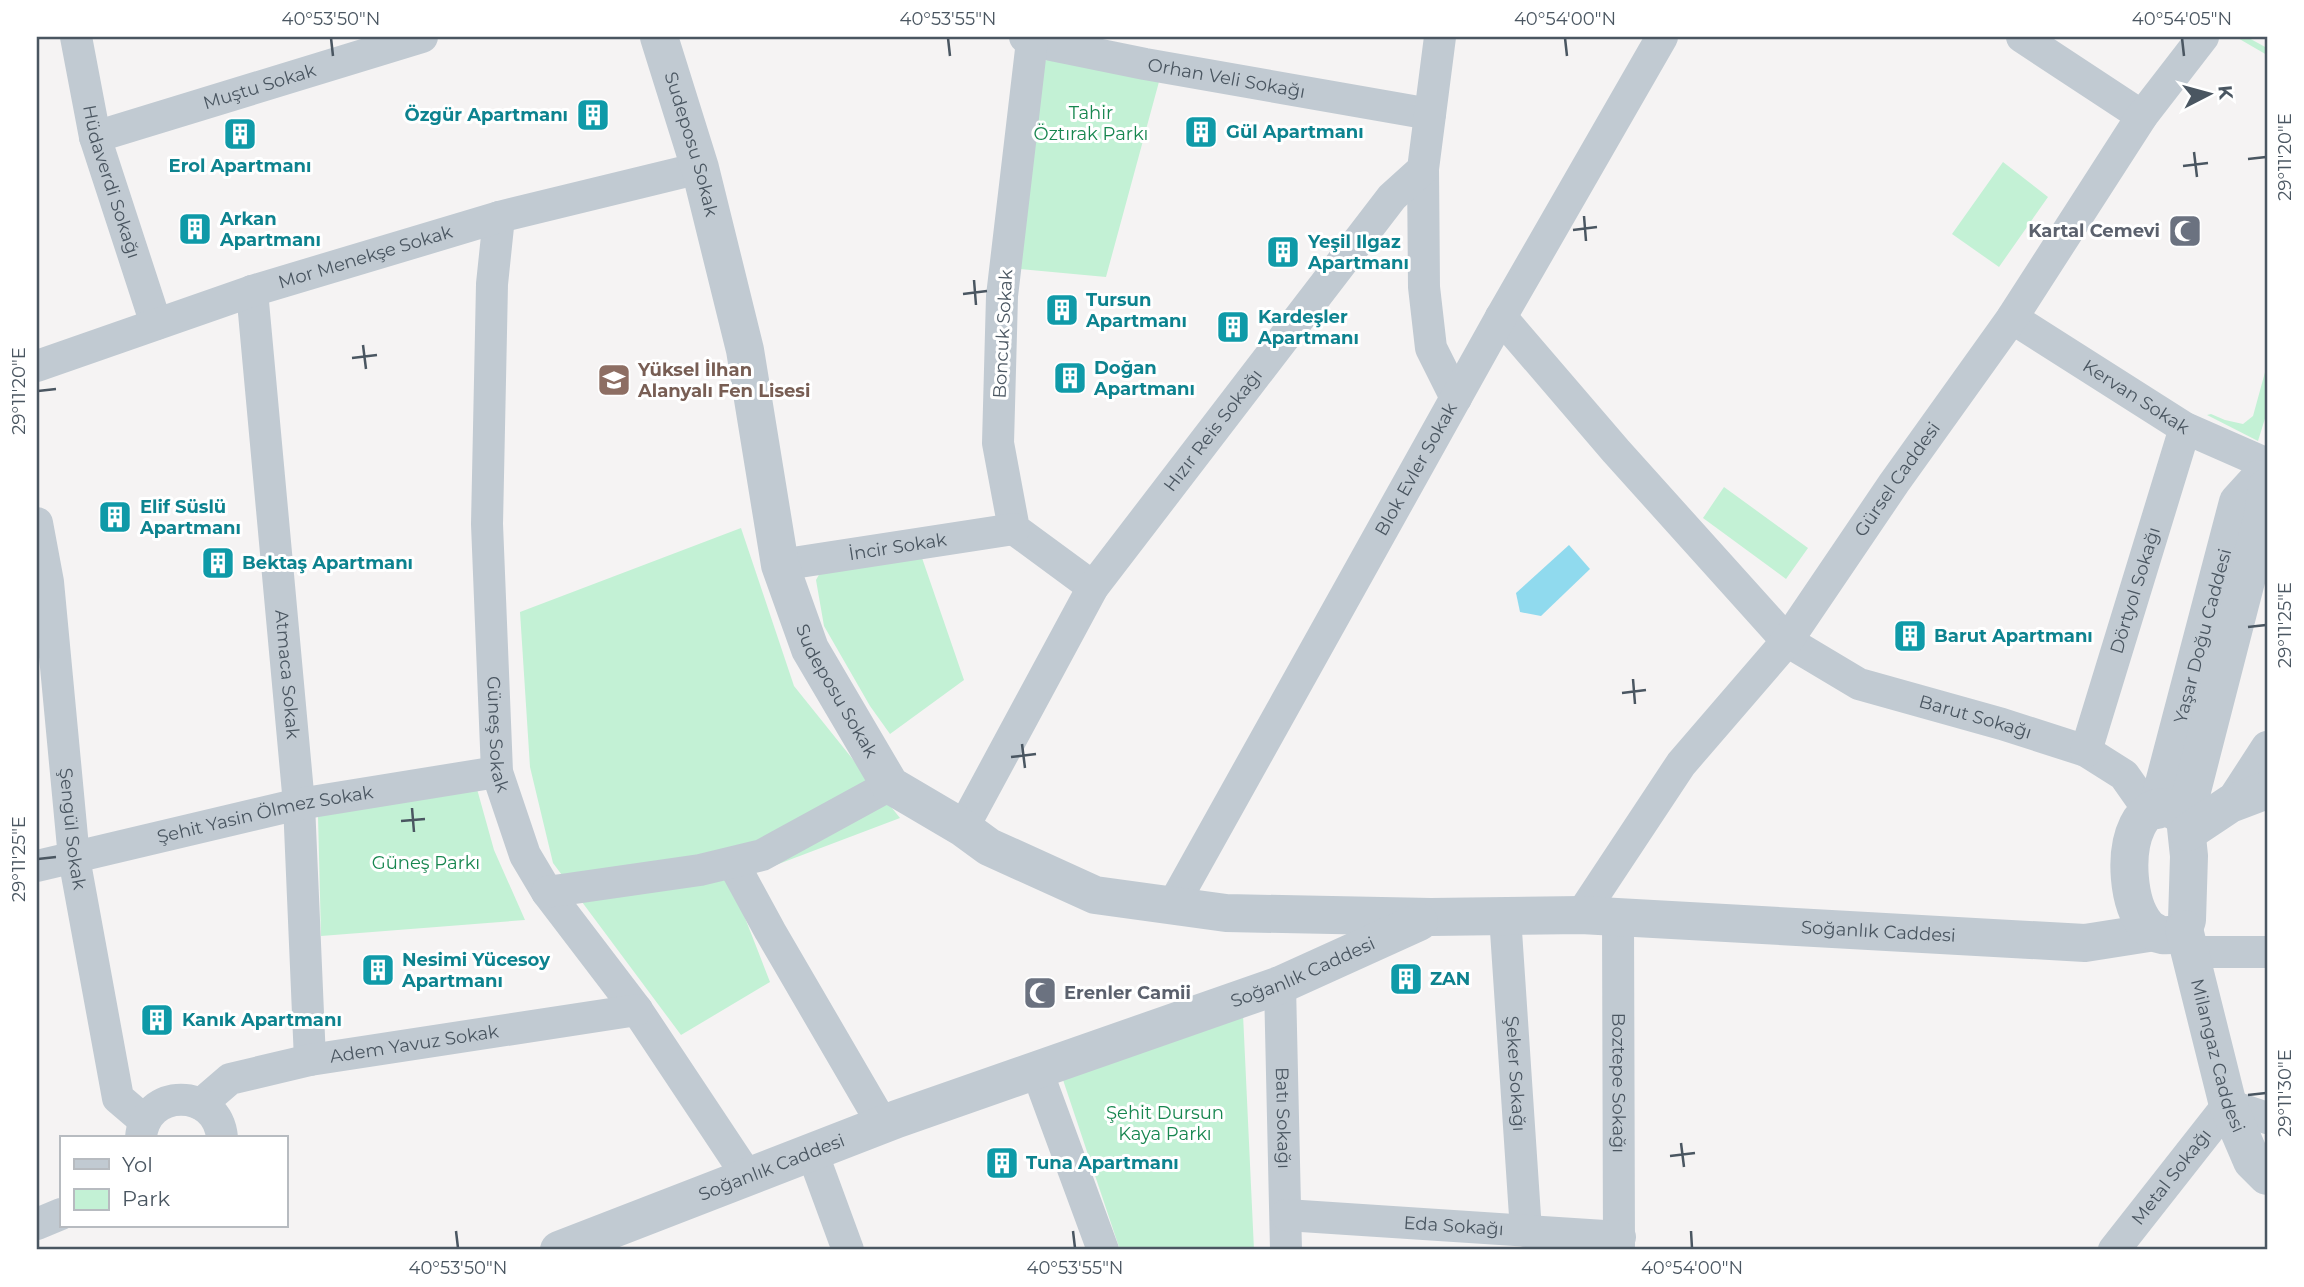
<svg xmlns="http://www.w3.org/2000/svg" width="2304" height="1287" viewBox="0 0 2304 1287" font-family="Montserrat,sans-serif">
  <rect width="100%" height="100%" fill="#f5f3f3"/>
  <path fill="#c3f1d5" d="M2236 37H2247L2267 48V55Z
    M1048 59 1160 78 1106 277 1020 269 1043 63Z
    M2003 162 2048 197 1999 267 1952 234Z
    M2267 365V412L2258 441 2207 415 2211 414 2225 420 2243 424 2253 416Z
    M1724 487 1808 548 1786 579 1703 518Z
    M741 528 794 686 900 818 731 882 770 982 681 1035 553 863 530 767 520 612Z
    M921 555 964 680 890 734 870 706 824 626 816 580 821 571Z
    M477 789 494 850 525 920 321 936 318 816Z
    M1243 1014 1254 1250H1120L1058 1065Z"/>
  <path fill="#90daee" d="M1569 545 1590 569 1541 616 1520 612 1516 593Z"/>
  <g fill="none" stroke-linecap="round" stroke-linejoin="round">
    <g stroke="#c1cad2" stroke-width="32">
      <path id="s1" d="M76 37 95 137 156 324"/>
      <path id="s2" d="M1025 37 1032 41 1145 64 1430 114"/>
      <path d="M2022 37 2142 116"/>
      <path d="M1032 41 1002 296 998 443 1014 529 1093 587"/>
      <path id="s3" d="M95 137 422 37"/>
      <path d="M1423 169 1424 287 1431 348 1456 398"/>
      <path id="s4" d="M499 217 492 284 487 524 497 772 525 855 547 892 637 1010 748 1177"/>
      <path id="s5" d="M252 291 299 804 310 1060"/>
      <path id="s6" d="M1501 317 1616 451 1787 641 1859 684 2002 724 2086 751 2124 775 2150 812"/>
      <path id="s7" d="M2012 318 2185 428 2267 464"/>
      <path id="s8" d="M37 366 252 291 499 217 700 168"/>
      <path id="s9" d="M37 523 48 582 74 858 118 1098 145 1121"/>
      <path id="s10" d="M780 565 1014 529"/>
      <path id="s11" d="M2086 751 2185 428"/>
      <path d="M2230 804 2267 747"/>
      <path id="s12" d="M963 828 1093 587 1392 197 1423 169 1440 37"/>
      <path d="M733 863 770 931 883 1125"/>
      <path id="s13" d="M37 866 299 804 497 772"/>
      <path d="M547 892 700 870 762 855 890 785"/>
      <path id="s14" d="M1173 905 1501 317 1662 37"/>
      <path id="s15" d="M1581 915 1681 764 1787 641 1894 483 2012 318 2142 116 2203 37"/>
      <path id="s16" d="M1505 916 1526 1231"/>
      <path id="s17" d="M1618 917 1619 1250"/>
      <path d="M2190 952H2267"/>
      <path id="s18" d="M1280 985 1286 1250"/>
      <path d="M1037 1071 1103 1250"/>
      <path id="s19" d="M201 1104 230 1079 310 1060 637 1010"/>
      <path d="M141 1138C144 1087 218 1087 222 1138"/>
      <path d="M812 1152 848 1250"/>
      <path id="s20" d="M1286 1215 1620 1237"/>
      <path d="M37 1224 61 1214"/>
      <path id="s21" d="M2114 1250 2228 1105 2267 1118"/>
    </g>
    <g stroke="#c1cad2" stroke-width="38">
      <path id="s22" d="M659 37 700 168 745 350 780 565 810 649 890 785 963 828 989 847 1095 895 1226 913 1431 917 1581 915 2085 943 2155 932"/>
      <path id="s23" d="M2157 810 2238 502 2259 479"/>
      <path d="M2185 818C2181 815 2176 811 2171 809 2108 790 2120 971 2184 929L2187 920 2189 856 2185 818 2263 515 2267 487"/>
      <path d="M2188 832 2230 804 2267 790"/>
      <path id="s24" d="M2184 929 2228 1105 2252 1161 2267 1176"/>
      <path id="s25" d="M559 1250 897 1119 1280 985 1419 922"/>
    </g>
  </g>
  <path fill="none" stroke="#4a5661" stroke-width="2.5" d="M331 38 333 56M948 38 950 56M1565 38 1567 56M2182 38 2184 56M2194 152 2197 177M2248 159 2266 157M2183 166 2208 163M1584 216 1586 241M1573 230 1597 227M974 280 976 305M963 294 987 291M363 345 366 369M352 358 377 355M38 391 56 389M2248 627 2266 625M1633 679 1635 704M1622 693 1646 690M1022 744 1025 768M1011 757 1036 754M412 808 414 832M401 821 425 819M38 859 56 857M2248 1095 2266 1093M1681 1143 1684 1167M1670 1156 1695 1153M456 1231 458 1248M1073 1231 1075 1248M1691 1231 1692 1248"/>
  <defs>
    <symbol id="building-square" viewBox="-11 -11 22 22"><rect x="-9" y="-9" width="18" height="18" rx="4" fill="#0f9aa8" stroke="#fff"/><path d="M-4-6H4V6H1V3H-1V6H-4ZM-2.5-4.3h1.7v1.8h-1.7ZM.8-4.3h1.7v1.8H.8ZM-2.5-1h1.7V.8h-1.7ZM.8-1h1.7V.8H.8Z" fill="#fff"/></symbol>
    <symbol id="mosque-square" viewBox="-11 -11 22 22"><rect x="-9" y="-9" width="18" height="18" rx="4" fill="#6b7280" stroke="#fff"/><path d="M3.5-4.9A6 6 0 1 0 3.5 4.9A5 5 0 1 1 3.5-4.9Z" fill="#fff"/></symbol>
    <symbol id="school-square" viewBox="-11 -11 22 22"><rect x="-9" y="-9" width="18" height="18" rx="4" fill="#8d6e63" stroke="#fff"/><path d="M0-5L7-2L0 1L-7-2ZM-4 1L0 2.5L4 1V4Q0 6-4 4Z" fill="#fff"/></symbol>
  </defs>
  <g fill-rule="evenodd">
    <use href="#building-square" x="574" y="96" width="38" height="38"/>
    <use href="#building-square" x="1182" y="113" width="38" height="38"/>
    <use href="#building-square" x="221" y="115" width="38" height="38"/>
    <use href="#building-square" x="176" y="210" width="38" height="38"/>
    <use href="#mosque-square" x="2166" y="212" width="38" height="38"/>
    <use href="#building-square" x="1264" y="233" width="38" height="38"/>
    <use href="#building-square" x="1043" y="291" width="38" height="38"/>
    <use href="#building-square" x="1214" y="308" width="38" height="38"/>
    <use href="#building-square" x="1051" y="359" width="38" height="38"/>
    <use href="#school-square" x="595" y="361" width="38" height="38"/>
    <use href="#building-square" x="96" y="498" width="38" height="38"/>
    <use href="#building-square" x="199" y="544" width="38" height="38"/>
    <use href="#building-square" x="1891" y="617" width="38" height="38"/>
    <use href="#building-square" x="359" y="951" width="38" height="38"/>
    <use href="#building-square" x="1387" y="960" width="38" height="38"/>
    <use href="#mosque-square" x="1021" y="974" width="38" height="38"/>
    <use href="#building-square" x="138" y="1001" width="38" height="38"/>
    <use href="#building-square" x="983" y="1144" width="38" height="38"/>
  </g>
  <g text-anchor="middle" stroke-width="6" stroke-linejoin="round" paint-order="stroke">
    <g font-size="18" fill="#4a5661" stroke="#fff">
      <text dy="6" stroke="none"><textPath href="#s2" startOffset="206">Orhan Veli Sokağı</textPath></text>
      <text dy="6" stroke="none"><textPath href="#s3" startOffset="172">Muştu Sokak</textPath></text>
      <text dy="6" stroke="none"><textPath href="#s22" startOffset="112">Sudeposu Sokak</textPath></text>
      <text dy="6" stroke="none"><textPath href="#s1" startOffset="149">Hüdaverdi Sokağı</textPath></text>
      <text dy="6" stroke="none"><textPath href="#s8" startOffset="346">Mor Menekşe Sokak</textPath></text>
      <text transform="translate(1003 334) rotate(-87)" y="6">Boncuk Sokak</text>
      <text dy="6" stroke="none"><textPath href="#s7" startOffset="147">Kervan Sokak</textPath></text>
      <text dy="6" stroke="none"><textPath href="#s12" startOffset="471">Hızır Reis Sokağı</textPath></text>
      <text dy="6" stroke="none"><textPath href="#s14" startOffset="499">Blok Evler Sokak</textPath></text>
      <text dy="6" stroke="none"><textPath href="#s15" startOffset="539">Gürsel Caddesi</textPath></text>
      <text dy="6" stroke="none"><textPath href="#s10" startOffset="119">İncir Sokak</textPath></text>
      <text dy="6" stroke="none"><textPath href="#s11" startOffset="168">Dörtyol Sokağı</textPath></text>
      <text dy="6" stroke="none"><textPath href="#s23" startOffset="180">Yaşar Doğu Caddesi</textPath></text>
      <text dy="6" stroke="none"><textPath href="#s5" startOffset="385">Atmaca Sokak</textPath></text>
      <text dy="6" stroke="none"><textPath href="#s22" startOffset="681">Sudeposu Sokak</textPath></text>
      <text dy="6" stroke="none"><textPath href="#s6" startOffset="637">Barut Sokağı</textPath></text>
      <text dy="6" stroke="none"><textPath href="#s4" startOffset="518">Güneş Sokak</textPath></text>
      <text dy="6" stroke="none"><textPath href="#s13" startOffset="234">Şehit Yasin Ölmez Sokak</textPath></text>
      <text dy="6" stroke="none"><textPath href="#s9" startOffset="308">Şengül Sokak</textPath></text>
      <text dy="6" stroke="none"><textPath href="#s22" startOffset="1808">Soğanlık Caddesi</textPath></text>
      <text dy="6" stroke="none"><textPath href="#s25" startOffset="794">Soğanlık Caddesi</textPath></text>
      <text dy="6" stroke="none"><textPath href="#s19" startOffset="226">Adem Yavuz Sokak</textPath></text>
      <text dy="6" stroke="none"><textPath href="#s24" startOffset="131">Milangaz Caddesi</textPath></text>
      <text dy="6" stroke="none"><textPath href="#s16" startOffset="158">Şeker Sokağı</textPath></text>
      <text dy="6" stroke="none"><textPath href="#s17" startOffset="166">Boztepe Sokağı</textPath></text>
      <text dy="6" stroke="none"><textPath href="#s18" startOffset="133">Batı Sokağı</textPath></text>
      <text dy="6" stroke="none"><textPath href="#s25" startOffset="228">Soğanlık Caddesi</textPath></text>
      <text dy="6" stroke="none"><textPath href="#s21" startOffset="93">Metal Sokağı</textPath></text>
      <text dy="6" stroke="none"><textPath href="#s20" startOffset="168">Eda Sokağı</textPath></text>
    </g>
    <g font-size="18" fill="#17864f" stroke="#fff">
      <text x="1091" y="119">Tahir<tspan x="1091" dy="21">Öztırak Parkı</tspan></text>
      <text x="426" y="869">Güneş Parkı</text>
      <text x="1165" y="1119">Şehit Dursun<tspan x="1165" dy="21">Kaya Parkı</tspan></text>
    </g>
    <g font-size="18" font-weight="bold" fill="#0d838f" stroke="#fff" text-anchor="start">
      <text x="568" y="121" text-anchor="end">Özgür Apartmanı</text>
      <text x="1226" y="138">Gül Apartmanı</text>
      <text x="240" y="172" text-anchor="middle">Erol Apartmanı</text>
      <text x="220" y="225">Arkan<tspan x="220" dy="21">Apartmanı</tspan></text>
      <text x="1308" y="248">Yeşil Ilgaz<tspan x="1308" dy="21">Apartmanı</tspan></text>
      <text x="1086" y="306">Tursun<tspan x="1086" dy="21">Apartmanı</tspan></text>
      <text x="1258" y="323">Kardeşler<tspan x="1258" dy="21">Apartmanı</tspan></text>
      <text x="1094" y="374">Doğan<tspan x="1094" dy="21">Apartmanı</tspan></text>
      <text x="140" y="513">Elif Süslü<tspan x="140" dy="21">Apartmanı</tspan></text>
      <text x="242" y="569">Bektaş Apartmanı</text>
      <text x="1934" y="642">Barut Apartmanı</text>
      <text x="402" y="966">Nesimi Yücesoy<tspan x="402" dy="21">Apartmanı</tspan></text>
      <text x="1430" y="985">ZAN</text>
      <text x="182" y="1026">Kanık Apartmanı</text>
      <text x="1026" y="1169">Tuna Apartmanı</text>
    </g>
    <g font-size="18" font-weight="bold" fill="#5b616d" stroke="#fff" text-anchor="end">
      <text x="2160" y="237">Kartal Cemevi</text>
      <text x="1064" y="999" text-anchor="start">Erenler Camii</text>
    </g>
    <g font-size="18" font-weight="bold" fill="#785e54" stroke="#fff" text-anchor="start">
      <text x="638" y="376">Yüksel İlhan<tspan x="638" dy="21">Alanyalı Fen Lisesi</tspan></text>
    </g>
  </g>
  <rect width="2304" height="1287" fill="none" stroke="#ffffff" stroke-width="77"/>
  <rect x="60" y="1136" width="228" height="91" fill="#ffffff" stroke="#b7bbc0" stroke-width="2"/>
  <rect x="74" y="1159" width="35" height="10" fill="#c1cad2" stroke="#b7bbc0" stroke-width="2"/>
  <text x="122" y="1172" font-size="21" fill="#4a5661">Yol</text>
  <rect x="74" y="1189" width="35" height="21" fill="#c3f1d5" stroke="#b7bbc0" stroke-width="2"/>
  <text x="122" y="1206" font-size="21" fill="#4a5661">Park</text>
  <g transform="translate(2209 94) rotate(84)" stroke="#ffffff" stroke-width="5" paint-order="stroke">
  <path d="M0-5L12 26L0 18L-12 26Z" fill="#4a5661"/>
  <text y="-10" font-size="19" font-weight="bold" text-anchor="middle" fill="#4a5661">K</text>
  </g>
  <rect x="38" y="38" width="2228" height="1210" fill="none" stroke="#4a5661" stroke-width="2.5"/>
  <g font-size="18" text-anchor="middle" fill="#4a5661">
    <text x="331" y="25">40°53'50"N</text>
    <text x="948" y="25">40°53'55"N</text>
    <text x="1565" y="25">40°54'00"N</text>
    <text x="2182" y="25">40°54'05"N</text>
    <text transform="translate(2285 157) rotate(-90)" y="6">29°11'20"E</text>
    <text transform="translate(19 391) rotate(-90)" y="6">29°11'20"E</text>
    <text transform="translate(2285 625) rotate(-90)" y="6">29°11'25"E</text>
    <text transform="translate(19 859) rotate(-90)" y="6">29°11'25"E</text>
    <text transform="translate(2285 1093) rotate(-90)" y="6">29°11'30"E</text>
    <text x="458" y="1274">40°53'50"N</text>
    <text x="1075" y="1274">40°53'55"N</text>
    <text x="1692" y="1274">40°54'00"N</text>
  </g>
</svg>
